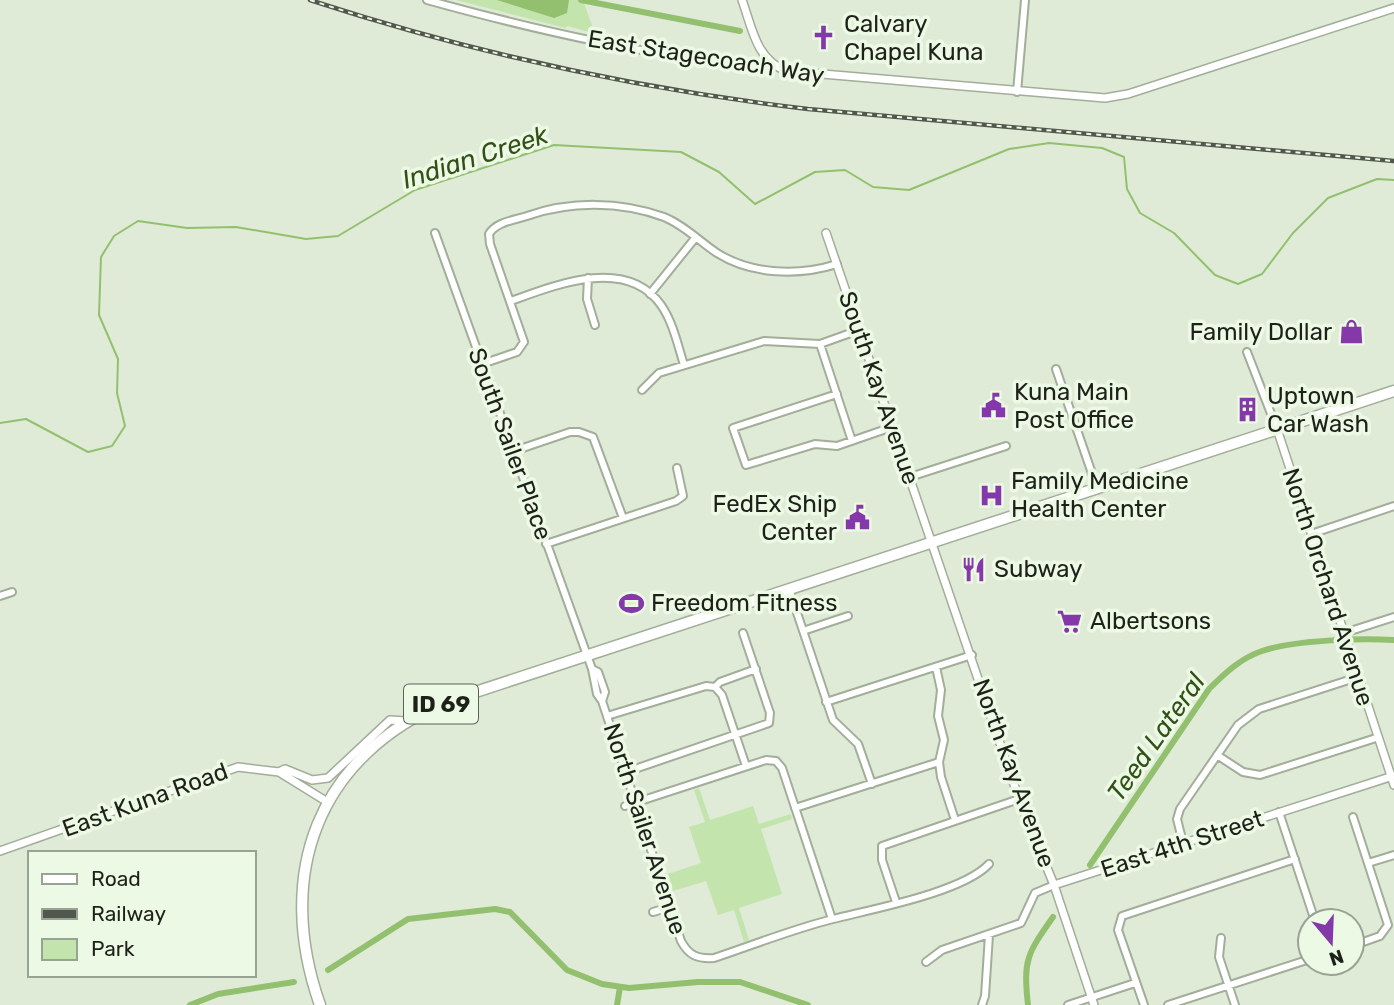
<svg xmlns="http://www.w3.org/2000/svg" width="1394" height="1005" viewBox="0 0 1394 1005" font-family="Rubik,sans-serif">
  <rect width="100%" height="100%" fill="#dfebd7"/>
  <path fill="#c3e4ac" d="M456 0H583L595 34 568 26 565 28Z
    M699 788 710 820 753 806 759 824 791 814 792 819 761 829 782 894 739 908 749 940 744 942 734 910 718 915 706 881 673 891 668 874 701 863 689 827 705 822 694 790Z"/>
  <path fill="#92c06f" d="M497 0H569L567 13 554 18Z"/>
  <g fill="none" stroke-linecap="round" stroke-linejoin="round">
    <path stroke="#92c06f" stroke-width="2" d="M0 423 26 419 88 452 112 446 125 426 117 393 118 359 99 315 101 257 114 236 138 221 187 228 236 227 306 239 338 236 415 190 554 145 681 152 719 172 755 204 815 172 845 170 873 187 909 190 1009 149 1049 143 1102 148 1124 157 1127 189 1140 213 1174 233 1215 275 1238 284 1262 274 1293 233 1328 198 1377 179 1394 180"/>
    <path stroke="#92c06f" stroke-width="6" d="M581 0 740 31
      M1090 865 1209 689C1225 673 1241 658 1262 651 1294 640 1360 638 1394 640
      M328 970 408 919 495 909 510 912 567 970 602 984 629 988 698 982H740L808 1005
      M190 1005 218 994 294 982
      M617 1005 620 987
      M1028 1005C1023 960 1027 954 1053 917"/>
    <defs>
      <path id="minor" d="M427 0C510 23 593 43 677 56 709 61 740 69 772 65
        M1017 92 1025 0
        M435 233 592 669 597 694 602 701 605 692 598 672 592 669
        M588 278 587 299 595 325
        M650 294 696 237
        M511 301C555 285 626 256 661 305 673 322 678 346 684 365
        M820 344 852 441
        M1247 352 1277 429
        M482 364 517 352 524 342 490 244 489 234C496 222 514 220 527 216 570 201 620 201 664 217 684 225 699 241 717 253 752 275 799 276 837 264
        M1056 369 1097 488
        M642 390 659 373 764 341 820 344 859 330
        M837 394 733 428 746 465 815 444 837 446 892 427
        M514 451 570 432H579L593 437 623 518
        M910 477 1006 446
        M1311 534 1394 506
        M546 544 676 501 683 496 677 468
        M789 589 833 720 858 744 872 784
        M0 596 12 592
        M803 631 848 616
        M1344 633 1394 617
        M936 667 941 690 938 716 944 740 939 762 941 777 955 820
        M715 687 722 695 746 766
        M715 687 720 682 756 669
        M602 701 681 941C689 956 698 959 714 958 753 945 793 929 833 919 873 909 963 892 989 864
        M826 702 972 655
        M607 716 706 686 715 687
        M1217 755 1243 772 1260 775 1376 738
        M626 772 769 723 770 713 743 633
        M625 806 766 760 776 761 782 768 832 919
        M795 808 939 762
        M1279 812 1315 921
        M1183 843 1177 819 1180 809 1238 725 1259 709 1358 677
        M1368 863 1394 855
        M896 902 882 860V846L1019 799
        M653 912 670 907
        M1221 938 1219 957 1235 1005
        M1352 946 1380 936 1388 925 1353 817
        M926 962 942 950 1021 923 1035 893 1054 885
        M982 1005 985 996 989 935
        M1068 1005 1135 983
        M1144 1005 1118 930 1122 916 1295 859
        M1168 1005 1310 959"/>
      <path id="tertiary" d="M742 0C752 27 756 61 787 71L1105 98 1128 94 1394 8
        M826 233 1019 799 1054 885 1094 1005
        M1277 429 1394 785
        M279 772 285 769 312 780 328 778 390 720 406 721
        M0 851 238 767 279 772 329 803
        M1054 885 1393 776"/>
      <path id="primary" d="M320 1005C274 874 317 756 448 701L1394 391"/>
    </defs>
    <use href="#minor" stroke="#a2ad9a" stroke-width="10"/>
    <use href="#tertiary" stroke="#a2ad9a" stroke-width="10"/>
    <use href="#primary" stroke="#a2ad9a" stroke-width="13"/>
    <use href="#minor" stroke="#fff" stroke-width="6"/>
    <use href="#tertiary" stroke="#fff" stroke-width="7"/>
    <use href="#primary" stroke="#fff" stroke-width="10"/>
    <defs>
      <path id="rail" d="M310 0C472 53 638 89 808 109L1394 161"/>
    </defs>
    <use href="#rail" stroke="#51574d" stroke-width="4.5"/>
    <use href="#rail" stroke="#ecf9e4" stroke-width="2" stroke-dasharray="5" stroke-linecap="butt"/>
  </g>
  <defs>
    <symbol id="church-bare" viewBox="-9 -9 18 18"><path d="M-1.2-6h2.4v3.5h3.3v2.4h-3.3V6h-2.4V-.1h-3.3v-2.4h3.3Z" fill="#8438a9" stroke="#ecf9e4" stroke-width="2.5" paint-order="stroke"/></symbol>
    <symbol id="shop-bare" viewBox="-9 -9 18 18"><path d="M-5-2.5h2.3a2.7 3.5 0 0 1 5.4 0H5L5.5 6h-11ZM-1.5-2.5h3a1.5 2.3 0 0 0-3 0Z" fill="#8438a9" stroke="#ecf9e4" stroke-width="2.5" paint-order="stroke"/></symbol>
    <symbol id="civic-bare" viewBox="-9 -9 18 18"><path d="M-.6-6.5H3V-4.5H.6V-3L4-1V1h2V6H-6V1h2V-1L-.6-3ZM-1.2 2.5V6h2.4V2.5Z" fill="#8438a9" stroke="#ecf9e4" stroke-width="2.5" paint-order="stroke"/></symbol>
    <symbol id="building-bare" viewBox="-9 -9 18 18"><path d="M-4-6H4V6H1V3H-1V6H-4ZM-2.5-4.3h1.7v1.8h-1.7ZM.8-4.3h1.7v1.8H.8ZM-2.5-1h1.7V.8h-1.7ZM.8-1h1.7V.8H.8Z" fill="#8438a9" stroke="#ecf9e4" stroke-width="2.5" paint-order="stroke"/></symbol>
    <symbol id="hospital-bare" viewBox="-9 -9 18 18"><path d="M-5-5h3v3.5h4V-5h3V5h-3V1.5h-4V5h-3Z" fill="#8438a9" stroke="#ecf9e4" stroke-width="2.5" paint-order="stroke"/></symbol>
    <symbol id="restaurant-bare" viewBox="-9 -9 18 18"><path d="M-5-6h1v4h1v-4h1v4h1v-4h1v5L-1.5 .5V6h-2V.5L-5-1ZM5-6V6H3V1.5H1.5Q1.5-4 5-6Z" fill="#8438a9" stroke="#ecf9e4" stroke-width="2.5" paint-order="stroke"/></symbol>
    <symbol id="stadium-bare" viewBox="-9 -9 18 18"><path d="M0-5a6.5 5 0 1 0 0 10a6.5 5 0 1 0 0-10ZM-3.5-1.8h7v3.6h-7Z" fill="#8438a9" stroke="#ecf9e4" stroke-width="2.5" paint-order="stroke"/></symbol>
    <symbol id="supermarket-bare" viewBox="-9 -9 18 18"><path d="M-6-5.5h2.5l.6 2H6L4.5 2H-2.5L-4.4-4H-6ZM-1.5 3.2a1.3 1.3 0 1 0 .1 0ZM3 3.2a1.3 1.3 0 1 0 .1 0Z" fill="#8438a9" stroke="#ecf9e4" stroke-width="2.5" paint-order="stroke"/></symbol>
  </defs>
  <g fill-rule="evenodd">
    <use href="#church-bare" x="806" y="20" width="35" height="35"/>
    <use href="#shop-bare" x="1334" y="314" width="35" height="35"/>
    <use href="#civic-bare" x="976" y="388" width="35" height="35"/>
    <use href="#building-bare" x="1230" y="392" width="35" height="35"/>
    <use href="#hospital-bare" x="974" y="478" width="35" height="35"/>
    <use href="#civic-bare" x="840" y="500" width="35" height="35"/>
    <use href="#restaurant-bare" x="956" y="552" width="35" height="35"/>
    <use href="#stadium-bare" x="614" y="586" width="35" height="35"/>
    <use href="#supermarket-bare" x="1052" y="604" width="35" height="35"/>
  </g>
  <g text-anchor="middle" stroke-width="7" stroke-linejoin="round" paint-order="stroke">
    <rect fill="#ecf9e4" stroke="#5b6257" stroke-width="2" x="404" y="684.5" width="74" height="39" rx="5"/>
    <g font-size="23" font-weight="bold" fill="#1d211a">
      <text x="441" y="712">ID 69</text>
    </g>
    <g font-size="24" fill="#1d211a" stroke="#ecf9e4" text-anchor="start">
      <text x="844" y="32">Calvary<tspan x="844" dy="28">Chapel Kuna</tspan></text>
      <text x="1332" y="340" text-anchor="end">Family Dollar</text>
      <text x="1014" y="400">Kuna Main<tspan x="1014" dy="28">Post Office</tspan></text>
      <text x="1267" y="404">Uptown<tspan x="1267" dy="28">Car Wash</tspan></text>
      <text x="1011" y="489">Family Medicine<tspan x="1011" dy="28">Health Center</tspan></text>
      <text x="837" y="512" text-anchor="end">FedEx Ship<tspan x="837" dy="28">Center</tspan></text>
      <text x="994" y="577">Subway</text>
      <text x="651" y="611">Freedom Fitness</text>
      <text x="1090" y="629">Albertsons</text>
    </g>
    <g font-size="24" fill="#1d211a" stroke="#ecf9e4">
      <text transform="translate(706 57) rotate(9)" y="8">East Stagecoach Way</text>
      <text transform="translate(879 388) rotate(71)" y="8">South Kay Avenue</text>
      <text transform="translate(510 444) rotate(70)" y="8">South Sailer Place</text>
      <text transform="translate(1328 587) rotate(72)" y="8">North Orchard Avenue</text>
      <text transform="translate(1014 773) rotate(70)" y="8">North Kay Avenue</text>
      <text transform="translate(145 800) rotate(-20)" y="8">East Kuna Road</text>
      <text transform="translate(645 829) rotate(72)" y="8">North Sailer Avenue</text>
      <text transform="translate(1182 844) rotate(-18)" y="8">East 4th Street</text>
    </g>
    <g font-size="26" font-style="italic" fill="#335018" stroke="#ecf9e4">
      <text transform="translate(475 157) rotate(-18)" y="9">Indian Creek</text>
      <text transform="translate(1156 737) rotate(-55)" y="9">Teed Lateral</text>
    </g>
  </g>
  <rect x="28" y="851" width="228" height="126" fill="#ecf9e4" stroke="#99a393" stroke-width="2"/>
  <rect x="42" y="874" width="35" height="10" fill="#ffffff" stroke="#99a393" stroke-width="2"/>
  <text x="91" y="886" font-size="21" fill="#1d211a">Road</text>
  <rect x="42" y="909" width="35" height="10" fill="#51574d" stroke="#99a393" stroke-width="2"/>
  <text x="91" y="921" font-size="21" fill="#1d211a">Railway</text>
  <rect x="42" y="939" width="35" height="21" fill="#c3e4ac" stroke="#99a393" stroke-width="2"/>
  <text x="91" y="956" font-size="21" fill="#1d211a">Park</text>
  <g transform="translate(1331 942) rotate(161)"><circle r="33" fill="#ecf9e4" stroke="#99a393" stroke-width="2"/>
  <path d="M0-5L12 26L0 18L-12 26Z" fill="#8438a9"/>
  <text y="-10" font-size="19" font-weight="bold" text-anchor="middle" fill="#1d211a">N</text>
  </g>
</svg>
